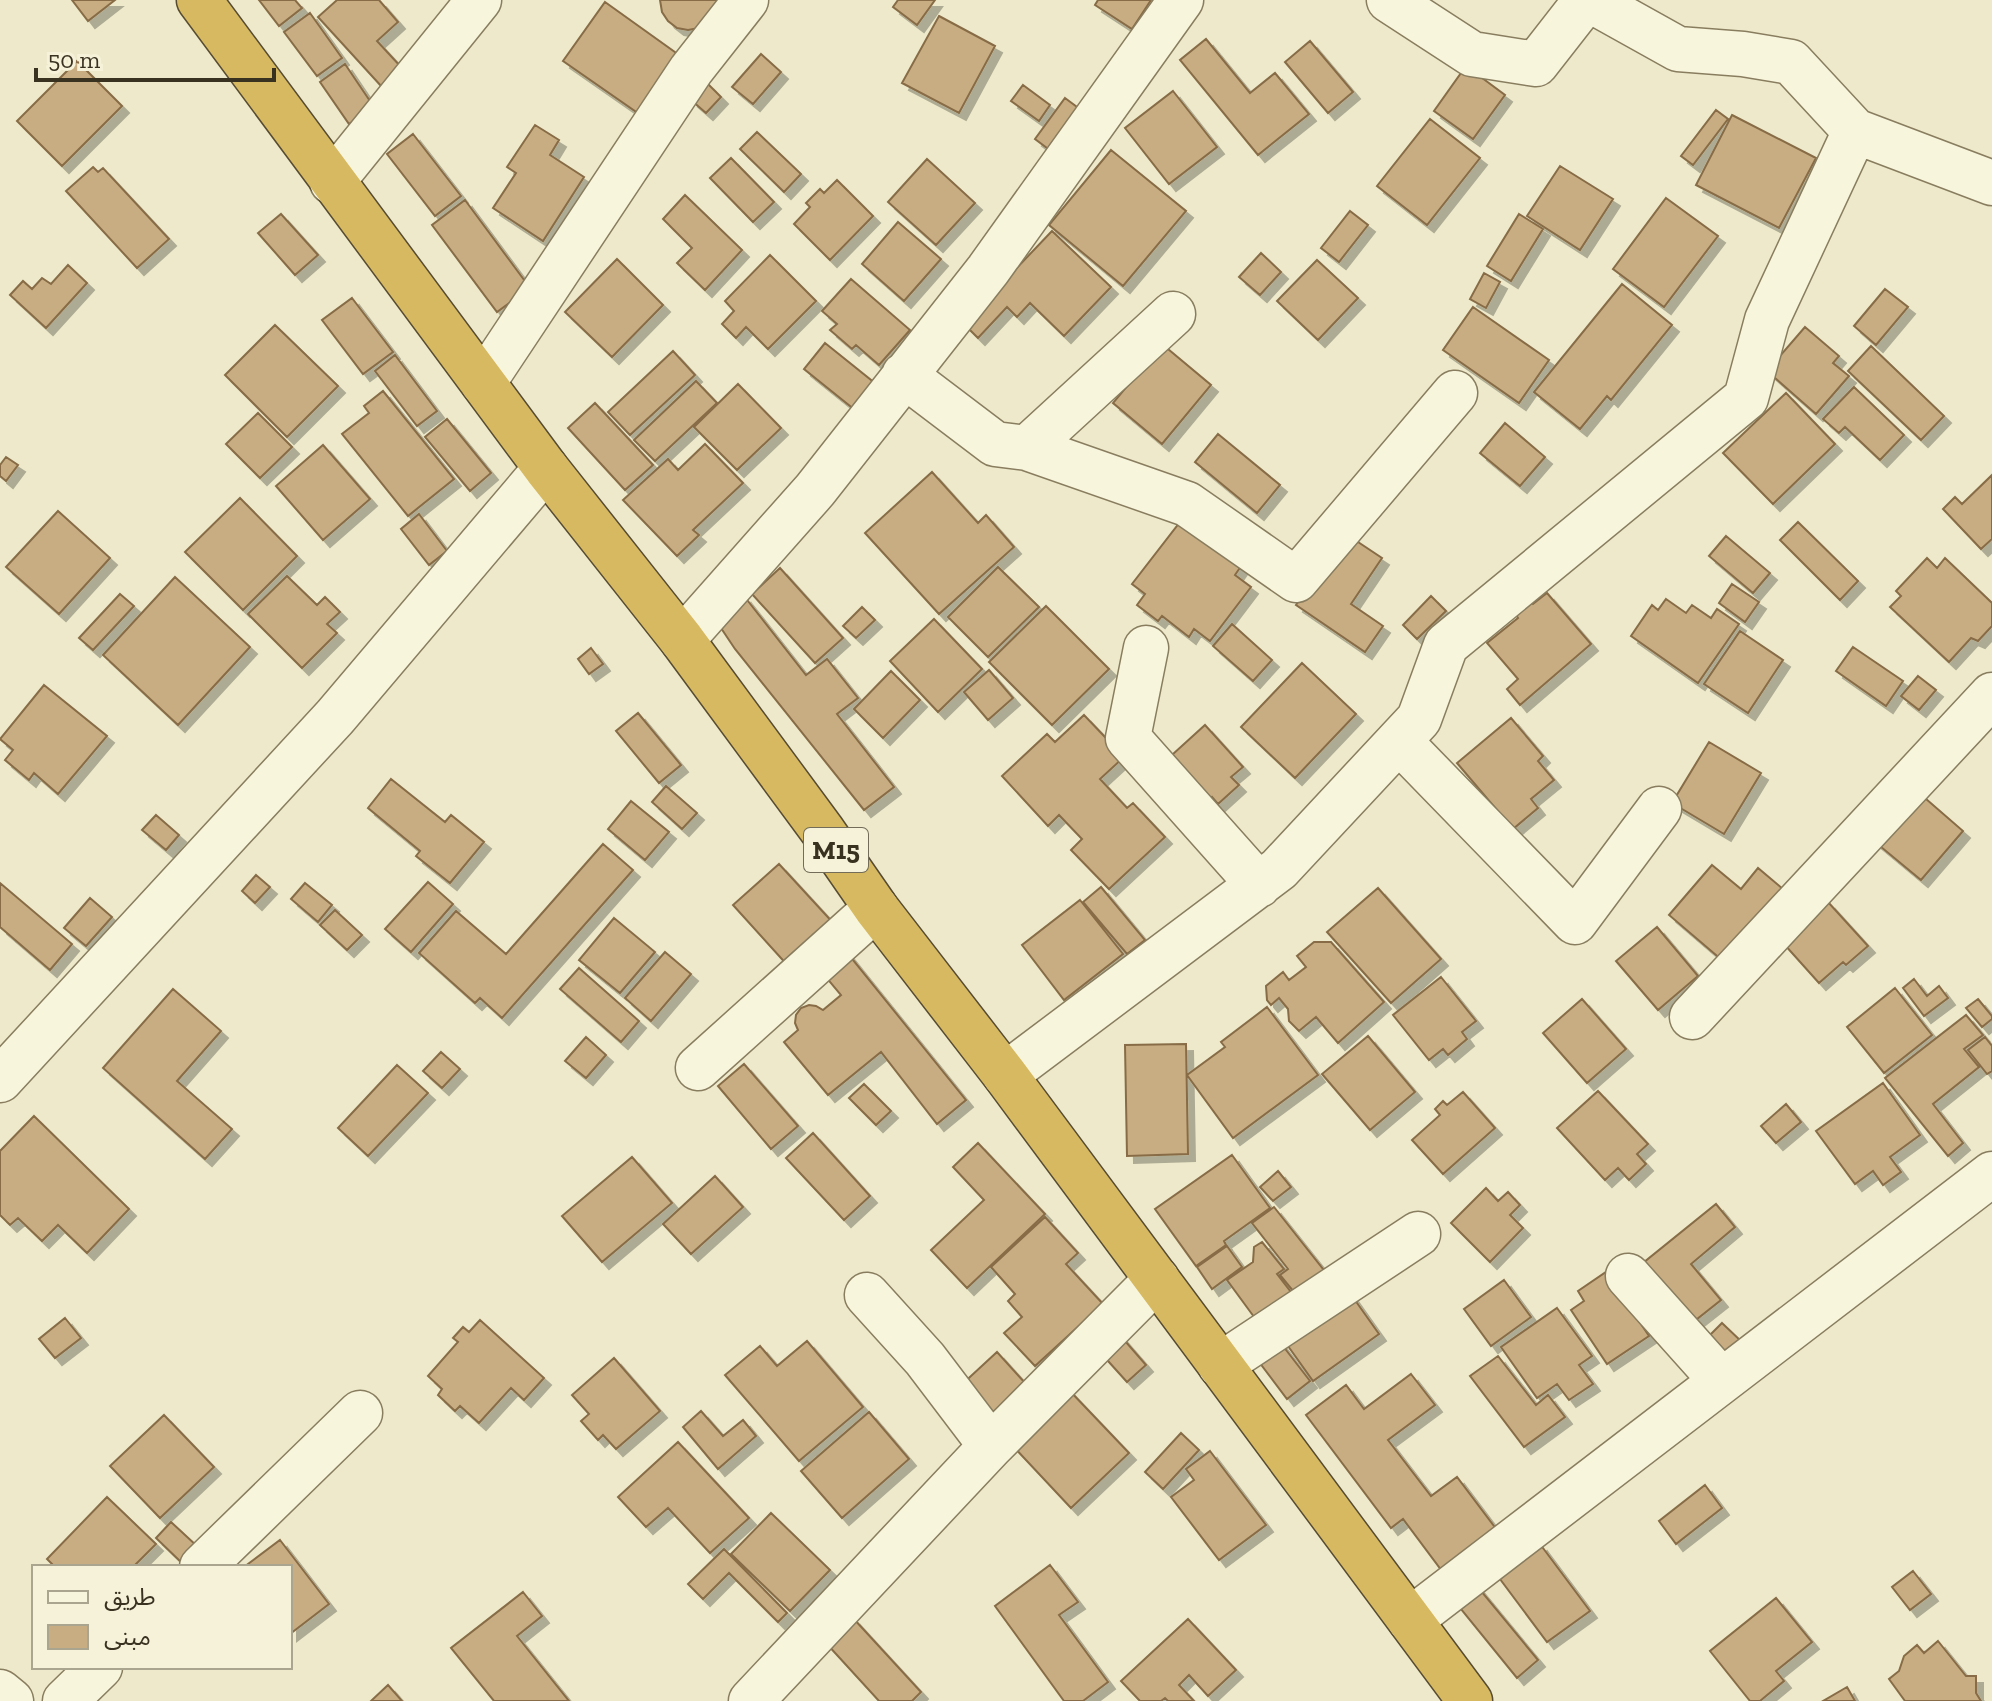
<svg xmlns="http://www.w3.org/2000/svg" width="1992" height="1701" viewBox="0 0 1992 1701" font-family="'Zilla Slab','Noto Sans Arabic',serif">
  <defs>
    <filter id="shadow"><feDropShadow dx="7" dy="7" stdDeviation="0" flood-color="#0004"/></filter>
  </defs>
  <rect width="100%" height="100%" fill="#ede9ca"/>
  <path fill="#c9ad82" stroke="#876c46" stroke-width="2" filter="url(#shadow)" d="M72 0H115L88 21Z
    M259 0H295L302 8 279 26Z
    M337 0H379L398 22 377 41 402 68 382 87 318 17Z
    M660 0H718V2L699 28 688 30 677 28 668 21 662 12Z
    M898 0H935L917 25 893 7Z
    M1098 0H1151L1132 29 1095 5Z
    M605 2 686 60 645 118 563 61Z
    M310 13 342 58 317 76 284 32Z
    M939 16 995 46 959 113 902 83Z
    M1206 39 1250 93 1275 73 1309 114 1258 155 1180 60Z
    M1310 41 1353 92 1328 113 1285 62Z
    M761 54 781 72 753 104 732 87Z
    M77 61 122 106 62 166 17 121Z
    M345 64 374 107 349 124 320 82Z
    M1466 66 1505 95 1473 139 1434 111Z
    M707 83 721 97 706 113 691 100Z
    M1023 85 1050 105 1039 121 1011 101Z
    M1173 91 1217 147 1169 184 1125 128Z
    M1065 98 1081 110 1051 151 1035 139Z
    M1716 110 1728 119 1693 165 1681 156Z
    M1732 115 1816 158 1779 228 1696 185Z
    M1430 119 1480 158 1427 225 1377 186Z
    M535 125 559 140 550 155 584 177 543 241 493 208 516 173 507 167Z
    M757 132 801 174 784 192 740 149Z
    M413 134 461 196 435 216 387 154Z
    M1111 150 1186 211 1123 286 1049 225Z
    M731 158 774 202 753 222 710 178Z
    M927 159 975 203 936 245 888 202Z
    M1560 166 1613 199 1580 250 1527 216Z
    M93 167 98 172 103 168 169 239 137 268 66 191Z
    M837 180 873 216 830 260 794 224 810 207 806 203 820 189 824 193Z
    M685 195 742 250 705 290 677 263 692 248 663 219Z
    M1666 198 1718 236 1664 307 1613 269Z
    M465 200 530 288 497 312 432 225Z
    M1350 211 1368 225 1339 262 1321 248Z
    M281 214 318 255 295 275 258 233Z
    M1519 214 1543 229 1511 281 1487 266Z
    M898 222 941 259 904 301 862 264Z
    M1052 231 1111 287 1064 336 1030 303 1017 317 1007 307 978 338 960 320 1011 274Z
    M1261 253 1281 272 1260 295 1239 277Z
    M770 255 816 301 768 349 746 327 736 338 722 324 734 311 725 301Z
    M617 259 663 305 612 357 565 312Z
    M1317 260 1358 298 1318 340 1277 301Z
    M68 265 87 283 46 328 10 295 23 281 32 289 42 278 51 284Z
    M1484 273 1500 282 1486 308 1470 299Z
    M851 279 910 330 879 365 856 345 852 349 830 330 837 324 822 311Z
    M1622 284 1672 325 1611 400 1607 396 1580 429 1534 392Z
    M1885 289 1908 307 1876 345 1854 326Z
    M352 298 393 352 363 374 322 320Z
    M1473 307 1549 360 1519 403 1443 350Z
    M275 325 338 386 287 437 225 375Z
    M1805 327 1839 356 1833 363 1849 376 1816 414 1767 371Z
    M825 343 876 384 855 410 804 369Z
    M1162 344 1211 385 1162 444 1113 403Z
    M1871 346 1944 416 1921 440 1848 371Z
    M673 351 695 375 630 435 608 412Z
    M395 355 437 411 417 426 375 371Z
    M696 381 717 403 655 461 634 440Z
    M738 384 781 428 737 470 694 427Z
    M1854 387 1904 435 1880 460 1845 427 1839 433 1823 419Z
    M383 391 454 479 408 516 342 434 369 413 364 406Z
    M1786 393 1835 444 1773 504 1723 453Z
    M595 403 653 465 625 490 568 428Z
    M258 413 292 447 260 478 226 444Z
    M447 419 491 473 470 491 425 437Z
    M1505 423 1545 457 1520 486 1480 453Z
    M1218 434 1280 485 1257 513 1195 462Z
    M705 444 743 483 693 530 699 535 677 556 623 500 668 459 678 470Z
    M323 445 370 499 323 540 276 486Z
    M6 457 18 465 6 481 0 476V465Z
    M932 472 978 523 986 515 1014 547 939 614 865 533Z
    M1992 475V539L1981 549 1943 509 1955 497 1962 504Z
    M240 498 297 556 243 610 185 552Z
    M58 511 110 558 59 614 6 567Z
    M1187 513 1246 559 1235 575 1251 587 1210 641 1194 629 1189 637 1162 616 1158 621 1137 605 1145 594 1132 584Z
    M419 514 447 551 429 565 401 529Z
    M1798 522 1858 581 1840 600 1780 540Z
    M1346 534 1382 558 1351 604 1383 626 1365 652 1296 605Z
    M1726 536 1770 573 1753 593 1709 556Z
    M1927 558 1937 568 1945 558 1992 603V626L1978 641 1971 638 1949 662 1890 607 1901 596 1896 591Z
    M998 567 1039 607 988 657 948 617Z
    M780 568 843 638 815 663 752 594Z
    M287 576 317 605 325 597 340 612 327 624 337 633 302 668 248 614Z
    M175 577 250 647 178 725 103 655Z
    M1732 584 1759 602 1745 622 1719 603Z
    M1547 593 1591 644 1520 705 1507 689 1518 679 1487 643 1518 618 1515 613 1529 600 1533 604Z
    M120 594 134 606 93 650 79 638Z
    M744 596 806 675 827 659 858 698 837 714 894 787 864 810 735 649 721 628Z
    M1431 596 1446 611 1417 639 1403 625Z
    M1666 599 1686 613 1692 605 1711 618 1717 609 1739 624 1698 683 1631 636 1652 605 1658 610Z
    M1046 606 1109 669 1052 725 989 662Z
    M862 607 875 620 856 638 843 626Z
    M934 619 982 669 938 712 890 661Z
    M1232 624 1272 660 1253 681 1213 646Z
    M1740 631 1783 660 1748 713 1704 684Z
    M1853 647 1903 681 1886 706 1836 671Z
    M591 648 603 664 589 674 578 659Z
    M1302 663 1356 714 1295 778 1241 727Z
    M989 670 1013 698 988 720 964 692Z
    M891 671 920 700 883 738 854 709Z
    M1918 676 1936 690 1919 710 1901 696Z
    M44 685 107 736 58 794 34 773 29 780 5 760 13 750 0 739Z
    M638 713 681 765 659 783 616 731Z
    M1084 715 1124 757 1100 779 1127 808 1133 803 1165 837 1109 889 1071 850 1082 839 1059 815 1048 826 1002 776 1047 734 1055 742Z
    M1511 718 1543 756 1538 761 1554 780 1531 799 1538 808 1513 829 1457 763Z
    M1205 725 1243 767 1231 777 1239 785 1218 804 1212 797 1201 807 1162 764Z
    M1709 742 1761 773 1724 834 1672 803Z
    M391 779 445 822 451 815 484 842 450 883 416 856 420 851 368 808Z
    M666 786 697 813 682 829 652 802Z
    M1918 792 1963 831 1921 880 1875 842Z
    M631 801 669 832 645 860 608 829Z
    M156 815 179 835 166 850 142 830Z
    M603 844 633 870 502 1018 480 998 475 1003 419 953 456 911 506 954Z
    M779 864 836 926 790 968 733 905Z
    M1712 865 1741 889 1758 868 1783 889 1723 961 1669 915Z
    M256 875 270 887 255 903 242 891Z
    M428 882 453 904 411 952 385 929Z
    M0 883 72 944 50 970 0 927Z
    M305 883 332 905 318 922 291 899Z
    M1101 887 1145 940 1127 954 1083 902Z
    M1378 888 1441 959 1391 1003 1327 932Z
    M90 898 112 917 86 946 64 928Z
    M1080 900 1123 954 1064 1000 1022 945Z
    M1828 902 1868 946 1846 965 1843 962 1819 983 1784 944Z
    M335 910 362 935 347 950 320 925Z
    M614 918 655 952 620 993 579 960Z
    M1657 927 1698 976 1658 1010 1616 961Z
    M1314 942H1331L1384 1002 1338 1043 1316 1017 1299 1031 1289 1021 1288 1009 1279 998 1271 1005 1267 1000 1266 986 1283 972 1289 980 1306 967 1297 956Z
    M845 950 966 1100 937 1124 881 1052 828 1095 784 1042 798 1030 795 1023 796 1015 801 1008 809 1005 816 1006 823 1010 841 995 820 970Z
    M665 952 691 974 651 1021 625 998Z
    M579 968 639 1021 621 1042 560 989Z
    M1441 977 1476 1021 1462 1032 1467 1039 1448 1055 1443 1049 1429 1060 1393 1015Z
    M1914 979 1927 996 1939 986 1948 998 1924 1016 1903 988Z
    M1895 988 1932 1035 1884 1073 1847 1027Z
    M173 989 221 1031 177 1081 232 1129 205 1159 103 1068Z
    M1582 999 1626 1049 1587 1083 1543 1033Z
    M1978 999 1992 1016V1019L1982 1027 1966 1008Z
    M1267 1007 1318 1075 1233 1138 1187 1075 1225 1047 1221 1042Z
    M1966 1015 1983 1035 1964 1049 1979 1067 1933 1104 1963 1143 1948 1156 1885 1078Z
    M1368 1036 1415 1092 1370 1130 1322 1074Z
    M586 1037 606 1055 586 1078 565 1061Z
    M1985 1037 1992 1046V1071L1987 1074 1968 1050Z
    M1186 1044 1188 1154 1127 1156 1125 1045Z
    M441 1052 460 1069 442 1088 423 1071Z
    M744 1064 798 1126 771 1149 718 1086Z
    M397 1065 428 1093 368 1156 338 1128Z
    M1883 1083 1920 1135 1890 1157 1901 1172 1883 1185 1873 1171 1855 1184 1816 1131Z
    M864 1084 891 1111 876 1125 849 1098Z
    M1598 1091 1648 1144 1637 1154 1646 1164 1629 1180 1618 1168 1605 1180 1557 1128Z
    M1463 1092 1495 1128 1443 1174 1412 1140 1440 1115 1435 1109 1443 1101 1447 1105Z
    M1786 1104 1801 1122 1776 1143 1761 1126Z
    M34 1116 129 1209 87 1253 58 1225 42 1241 18 1218 10 1225 0 1215V1151Z
    M813 1133 870 1196 844 1220 786 1158Z
    M978 1143 1045 1214 967 1288 931 1250 984 1200 953 1167Z
    M1232 1155 1270 1208 1224 1241 1226 1245 1196 1266 1155 1209Z
    M632 1157 672 1203 602 1262 562 1216Z
    M1278 1171 1291 1187 1273 1201 1260 1187Z
    M715 1176 743 1207 691 1254 663 1224Z
    M1486 1188 1498 1201 1508 1192 1520 1205 1510 1215 1523 1228 1490 1262 1451 1223Z
    M1716 1204 1735 1227 1691 1264 1721 1300 1692 1323 1643 1263Z
    M1274 1207 1327 1274 1298 1297 1280 1275 1288 1269 1252 1223Z
    M1045 1217 1078 1253 1066 1264 1103 1304 1035 1366 1004 1333 1022 1317 1008 1301 1015 1294 991 1267Z
    M1262 1242 1284 1269 1277 1274 1294 1296 1257 1321 1227 1280 1253 1262 1254 1247Z
    M1227 1246 1242 1267 1212 1289 1197 1267Z
    M1606 1272 1649 1336 1607 1364 1571 1310 1584 1301 1578 1291Z
    M1504 1280 1531 1317 1491 1346 1464 1309Z
    M1345 1286 1379 1334 1313 1381 1278 1332Z
    M1557 1308 1592 1356 1579 1365 1593 1384 1569 1400 1557 1384 1537 1398 1501 1347Z
    M65 1318 81 1338 55 1358 39 1339Z
    M480 1320 544 1378 524 1400 511 1388 479 1423 460 1406 455 1411 438 1395 442 1389 428 1376 458 1342 453 1338 463 1327 469 1332Z
    M1722 1323 1743 1343 1728 1359 1707 1338Z
    M1119 1334 1146 1365 1127 1382 1099 1351Z
    M1276 1337 1310 1381 1287 1399 1253 1354Z
    M807 1341 863 1407 799 1461 725 1375 760 1346 777 1366Z
    M997 1352 1026 1384 987 1419 958 1388Z
    M1498 1356 1536 1405 1548 1395 1565 1417 1524 1447 1470 1376Z
    M614 1358 660 1411 616 1449 603 1435 598 1440 581 1421 589 1414 572 1395Z
    M1411 1374 1435 1405 1388 1440 1431 1496 1457 1477 1497 1530 1442 1571 1403 1519 1391 1528 1306 1415 1346 1385 1364 1409Z
    M1068 1389 1129 1453 1071 1508 1011 1444Z
    M701 1411 723 1436 743 1420 756 1436 718 1469 683 1427Z
    M869 1412 909 1459 842 1518 801 1471Z
    M164 1415 214 1467 160 1518 110 1466Z
    M1181 1433 1199 1450 1163 1489 1145 1472Z
    M678 1442 749 1518 710 1553 668 1508 646 1527 618 1497Z
    M1210 1451 1266 1525 1219 1560 1171 1497 1194 1480 1186 1469Z
    M1705 1485 1722 1508 1676 1544 1659 1521Z
    M107 1497 156 1544 133 1567H55L47 1559Z
    M771 1513 830 1570 790 1611 731 1554Z
    M171 1522 198 1547 182 1563 156 1538Z
    M280 1540 329 1604 290 1634V1567H244Z
    M1540 1544 1590 1611 1547 1642 1497 1575Z
    M724 1549 787 1613 778 1622 729 1573 703 1599 688 1584Z
    M1050 1565 1078 1602 1059 1615 1108 1682 1083 1701H1064L995 1606Z
    M1913 1571 1931 1594 1910 1610 1892 1587Z
    M1477 1586 1538 1660 1517 1678 1456 1603Z
    M523 1592 542 1616 517 1636 569 1701H494L451 1648Z
    M1776 1598 1812 1642 1776 1671 1784 1681 1760 1701H1750L1710 1651Z
    M853 1618 921 1692 912 1701H879L826 1643Z
    M1188 1619 1236 1670 1208 1696 1189 1675 1179 1685 1194 1701H1168L1165 1698 1161 1701H1140L1121 1681Z
    M1938 1641 1966 1676H1976V1693L1981 1701H1905L1889 1679 1899 1671 1904 1656 1917 1645 1924 1653Z
    M388 1685 402 1701H371Z
    M1847 1687 1855 1701H1823Z"/>
  <g fill="none" stroke-linecap="round" stroke-linejoin="round">
    <defs>
      <path id="minor" d="M1389 0 1472 54 1536 64 1586 0
        M1590 0 1678 49 1743 54 1791 62 1855 131 1992 183
        M332 182 479 0
        M904 375 995 444 1027 448 1187 504 1296 580 1455 393
        M483 383 691 70 746 0
        M1027 448 1173 314
        M682 640 815 490 988 270 1181 0
        M1146 648 1128 738 1259 885
        M1399 741 1575 922 1659 809
        M1692 1017 1992 695
        M698 1068 876 908
        M1005 1075 1279 869 1419 719 1446 645 1746 398 1767 320 1855 131
        M0 1080 335 717 546 468
        M1628 1276 1721 1380
        M867 1295 925 1359 991 1446
        M1220 1365 1418 1234
        M202 1567 360 1413
        M1410 1620 1992 1174
        M0 1692 11 1701
        M65 1701 100 1667
        M751 1701 991 1446 1157 1279"/>
      <path id="highway" d="M199 0 546 468 682 640 822 830 876 908 1005 1075 1470 1701"/>
    </defs>
    <use href="#minor" stroke="#897d5f" stroke-width="47"/>
    <use href="#highway" stroke="#574b32" stroke-width="47"/>
    <use href="#minor" stroke="#f8f5dd" stroke-width="44"/>
    <use href="#highway" stroke="#d6b960" stroke-width="44"/>
  </g>
  <g text-anchor="middle" stroke-width="8" stroke-linejoin="round" paint-order="stroke">
    <rect fill="#f5f2d9" stroke="#726c58" stroke-width="2" x="804" y="828" width="64" height="44" rx="6"/>
    <g font-size="26" font-weight="bold" fill="#3a3221">
      <text x="836" y="859">M15</text>
    </g>
  </g>
  <rect x="32" y="1565" width="260" height="104" fill="#f5f2d9" stroke="#aaa58f" stroke-width="2"/>
  <rect x="48" y="1591" width="40" height="12" fill="#f8f5dd" stroke="#aaa58f" stroke-width="2"/>
  <text x="104" y="1605" font-size="24" fill="#3a3221">طريق</text>
  <rect x="48" y="1625" width="40" height="24" fill="#c9ad82" stroke="#aaa58f" stroke-width="2"/>
  <text x="104" y="1645" font-size="24" fill="#3a3221">مبنى</text>
  <path d="M36 68v12h238v-12" fill="none" stroke="#3a3221" stroke-width="4"/>
  <text x="48" y="68" font-size="24" fill="#3a3221" stroke="#f5f2d9" stroke-width="6" paint-order="stroke">50 m</text>
</svg>
